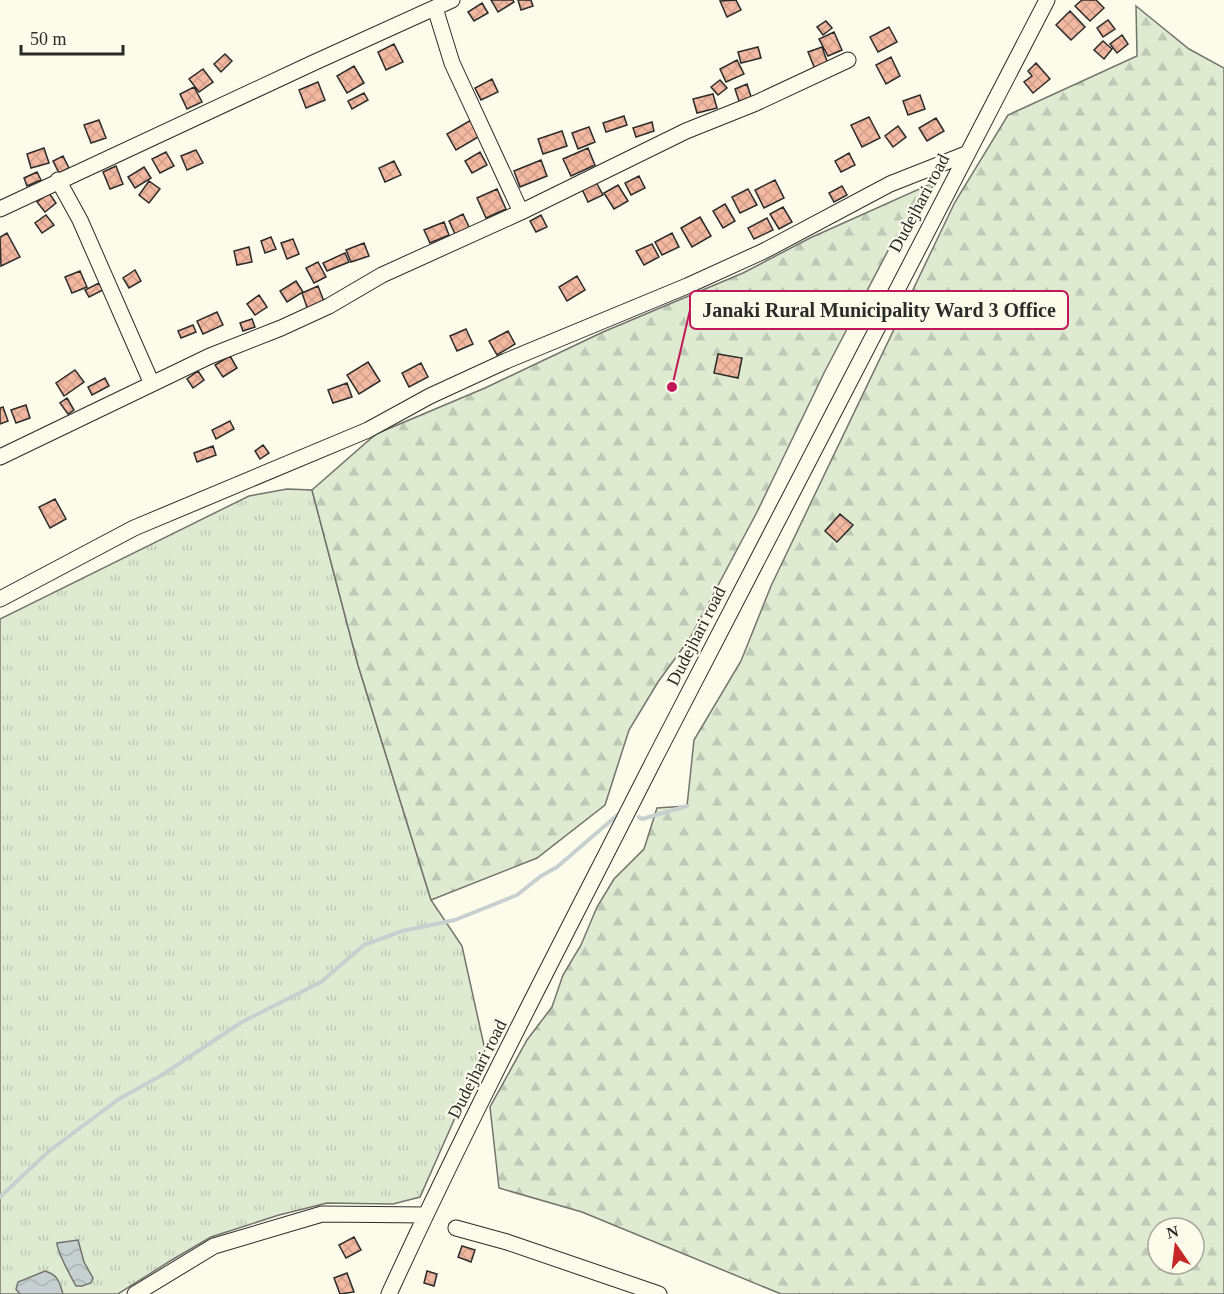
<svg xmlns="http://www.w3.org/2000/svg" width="1224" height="1294" font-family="'Times New Roman',serif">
	<defs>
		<pattern id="grass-tufts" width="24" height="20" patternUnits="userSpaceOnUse" patternTransform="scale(1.5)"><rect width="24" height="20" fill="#deebd1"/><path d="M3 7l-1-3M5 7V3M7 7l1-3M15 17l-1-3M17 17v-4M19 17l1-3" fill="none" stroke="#bfcab4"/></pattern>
		<pattern id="forest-firs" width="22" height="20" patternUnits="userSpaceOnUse" patternTransform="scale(1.5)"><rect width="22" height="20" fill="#deebd1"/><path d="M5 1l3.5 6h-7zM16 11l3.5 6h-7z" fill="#bfcab4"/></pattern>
		<pattern id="water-waves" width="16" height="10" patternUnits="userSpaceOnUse" patternTransform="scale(1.5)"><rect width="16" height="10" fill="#c7d0d0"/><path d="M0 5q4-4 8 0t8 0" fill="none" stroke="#abb3b3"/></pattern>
		<pattern id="building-cross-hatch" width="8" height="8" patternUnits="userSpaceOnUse" patternTransform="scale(1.5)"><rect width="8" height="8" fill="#f2b8a0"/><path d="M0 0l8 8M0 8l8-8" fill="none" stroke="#d09e8a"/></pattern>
	</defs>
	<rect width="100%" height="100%" fill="#fdfbea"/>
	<path fill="url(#grass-tufts)" stroke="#74746e" stroke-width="1.5" d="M287 489 312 490 358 665 431 900 462 946 485 1050 420 1197 393 1204 327 1203 279 1215 211 1237 170 1261 118 1294H0V619L249 496Z"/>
	<path fill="url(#forest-firs)" stroke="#74746e" stroke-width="1.5" fill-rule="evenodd" d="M1136 6 1189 49 1224 68V1294H781L582 1212 499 1188 490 1107 527 1040 552 1007 563 975 581 945 597 907 614 879 644 849 657 808 687 806 694 740 741 661 771 586 955 202 1008 115 1137 56ZM1158 1228H1194V1264H1158Z
		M937 181 892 243 824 373 757 512 690 638 658 682 629 730 605 805 537 858 431 900 358 665 312 490 376 434 485 388 603 332 743 273 810 238Z"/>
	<path fill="url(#water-waves)" stroke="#74746e" stroke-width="1.5" d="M78 1240 84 1262 93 1278 91 1283 82 1286H76C71 1277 57 1251 57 1243Z
		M45 1271C58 1275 59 1281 63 1294H20L16 1289 18 1282Z"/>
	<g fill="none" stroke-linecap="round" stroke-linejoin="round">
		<path stroke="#c7d0d0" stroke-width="4" d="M639 817 642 819 687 806
			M0 1197 49 1151 119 1099 162 1075 242 1022 321 982 364 945 402 931 455 920 517 895 541 876 557 867 621 812"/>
	</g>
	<path fill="url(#building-cross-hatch)" stroke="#2b2b2b" stroke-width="1.5" d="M491 0H513L514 2 498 12Z
		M518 0H531L533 6 521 10Z
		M736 0 741 10 727 17 720 1Z
		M1082 0H1096L1104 8 1090 21 1075 6Z
		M482 3 488 13 474 21 468 12Z
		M1070 11 1085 27 1071 40 1056 25Z
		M1108 20 1115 29 1103 37 1097 28Z
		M826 21 832 28 823 35 817 27Z
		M889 27 897 42 878 52 870 37Z
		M834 32 842 50 828 56 819 39Z
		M1122 35 1128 44 1117 53 1110 44Z
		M1103 41 1112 49 1104 59 1094 50Z
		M394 44 403 62 386 70 378 52Z
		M758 47 761 58 741 63 738 52Z
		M822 47 828 64 815 69 808 52Z
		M225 54 232 61 221 72 214 64Z
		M891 57 900 76 886 84 876 65Z
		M737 60 744 74 726 82 720 69Z
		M1036 63 1050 79 1033 93 1024 82 1032 76 1028 71Z
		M354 66 364 83 347 93 337 76Z
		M203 69 213 82 199 92 189 79Z
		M492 79 498 92 481 100 475 88Z
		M720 80 727 88 718 95 711 87Z
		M318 82 325 100 306 108 299 90Z
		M747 84 752 100 740 104 735 89Z
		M194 87 202 102 187 109 180 94Z
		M364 93 368 100 352 109 348 101Z
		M713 94 717 108 697 113 693 99Z
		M920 95 925 109 908 115 903 101Z
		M624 116 627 125 606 132 603 123Z
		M869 117 880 138 862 147 851 125Z
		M936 118 944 131 927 141 919 128Z
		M99 120 106 138 91 143 84 125Z
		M471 120 480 136 456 150 447 134Z
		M652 122 654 131 636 137 633 128Z
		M898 126 906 137 893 147 885 136Z
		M589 127 595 142 578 149 572 133Z
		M562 131 567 146 543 154 538 139Z
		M44 148 49 163 31 168 27 154Z
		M588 148 595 165 571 176 563 159Z
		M196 150 203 163 187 170 181 156Z
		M166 152 174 166 160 173 152 159Z
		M480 152 487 165 472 173 465 161Z
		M849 153 855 165 841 172 835 161Z
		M63 156 69 168 59 173 53 161Z
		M541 160 547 176 520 187 514 171Z
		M394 161 401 175 385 182 379 168Z
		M116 166 123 184 110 189 103 172Z
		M144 167 151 178 135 188 128 177Z
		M37 172 41 180 27 186 24 178Z
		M639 176 645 188 631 195 625 183Z
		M775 180 784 198 764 208 755 190Z
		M149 181 160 189 149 203 139 195Z
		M596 182 603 195 588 202 582 189Z
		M618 185 628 201 614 209 604 193Z
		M842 186 847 195 834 202 829 193Z
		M497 189 506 209 486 218 477 198Z
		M748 189 757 205 740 213 732 197Z
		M49 193 56 203 45 212 37 202Z
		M725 204 735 221 723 228 713 211Z
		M783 207 792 222 779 229 770 214Z
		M463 214 470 229 456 236 449 221Z
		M46 215 54 225 42 233 35 223Z
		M541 215 547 227 536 232 530 221Z
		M700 217 711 236 692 247 681 228Z
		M767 218 773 230 754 239 748 228Z
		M444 222 449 235 430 243 424 230Z
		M7 233 20 257 1 266 0 237Z
		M672 233 679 247 662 255 655 242Z
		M271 237 276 249 265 253 261 241Z
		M293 239 299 254 287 259 281 243Z
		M364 243 369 256 351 262 346 250Z
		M652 244 659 257 644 265 636 251Z
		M249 247 252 262 237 265 234 251Z
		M345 253 349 262 327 271 323 263Z
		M318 262 326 277 314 283 306 268Z
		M135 270 141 281 129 288 123 278Z
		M80 271 87 287 72 293 65 277Z
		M577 276 585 290 567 301 559 287Z
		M296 281 303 292 287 302 280 291Z
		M99 283 103 290 89 297 85 290Z
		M318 286 325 304 308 310 302 293Z
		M259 295 267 307 255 315 247 304Z
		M217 312 223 325 203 334 197 321Z
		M252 319 255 327 243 331 240 323Z
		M193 325 196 332 181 338 178 331Z
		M466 329 473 344 457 351 450 336Z
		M508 331 515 344 497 355 489 341Z
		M718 354 742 358 738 378 714 373Z
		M230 356 237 368 223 377 215 365Z
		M368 362 380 381 359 394 347 375Z
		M421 363 428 377 409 387 402 373Z
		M75 370 84 382 64 396 56 383Z
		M198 371 204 380 193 388 187 379Z
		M105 378 109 386 92 395 88 387Z
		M347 383 352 397 333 403 328 390Z
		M67 398 74 410 68 414 60 403Z
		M26 405 30 418 16 423 11 410Z
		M3 407 8 421 0 424V408Z
		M230 421 234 429 216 439 212 430Z
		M263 445 269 453 260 459 255 451Z
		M213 446 216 455 197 462 194 453Z
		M55 499 66 519 50 528 39 507Z
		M840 514 853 525 837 542 825 531Z
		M354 1237 361 1250 346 1258 339 1245Z
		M462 1246 475 1250 471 1262 458 1257Z
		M427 1271 437 1274 434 1286 424 1283Z
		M347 1273 354 1292 340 1294 334 1278Z"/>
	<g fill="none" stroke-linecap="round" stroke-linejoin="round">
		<defs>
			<path id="minor" d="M435 8 452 63 521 212
				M58 180 80 220 152 384
				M0 209 313 63 452 0
				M0 457 210 356 281 328 329 306 382 275 521 212 686 131 756 103 848 60
				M0 599 134 528 368 430 430 396 506 361 687 286 764 251 890 184 966 154
				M456 1228 507 1242 659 1294
				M135 1294 214 1246 322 1214 426 1215
				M389 1294C472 1113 565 936 655 758 785 505 915 252 1047 0"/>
		</defs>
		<use href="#minor" stroke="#2b2b2b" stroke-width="17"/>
		<use href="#minor" stroke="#fdfbea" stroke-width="15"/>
	</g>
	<g text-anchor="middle" stroke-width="4.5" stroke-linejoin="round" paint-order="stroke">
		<g font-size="18" fill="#2b2b2b" stroke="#fdfbea">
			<text transform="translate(919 203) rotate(-62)" y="6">Dudejhari road</text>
			<text transform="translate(696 636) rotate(-63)" y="6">Dudejhari road</text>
			<text transform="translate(477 1069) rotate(-63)" y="6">Dudejhari road</text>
		</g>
	</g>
	<path fill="none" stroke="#c2185b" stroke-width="2" d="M672 387L690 310"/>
	<circle fill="#c2185b" stroke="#fdfbea" stroke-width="2" cx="672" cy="387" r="6"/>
	<rect fill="#fdfbea" stroke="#c2185b" stroke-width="2" x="690" y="291" width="378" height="38" rx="6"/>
	<g font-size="20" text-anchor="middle" font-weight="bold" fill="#2b2b2b">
		<text x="879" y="317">Janaki Rural Municipality Ward 3 Office</text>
	</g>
	<g transform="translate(1176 1246) rotate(346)"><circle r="28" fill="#fdfbea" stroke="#a9a89e" stroke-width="1.5"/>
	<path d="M0-4.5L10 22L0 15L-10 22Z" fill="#c62828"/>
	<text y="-9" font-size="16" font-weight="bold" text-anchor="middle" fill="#2b2b2b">N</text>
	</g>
	<path d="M21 45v9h102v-9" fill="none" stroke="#2b2b2b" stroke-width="3"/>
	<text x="30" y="45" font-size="18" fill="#2b2b2b" stroke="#fdfbea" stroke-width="4.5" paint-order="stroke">50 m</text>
</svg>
